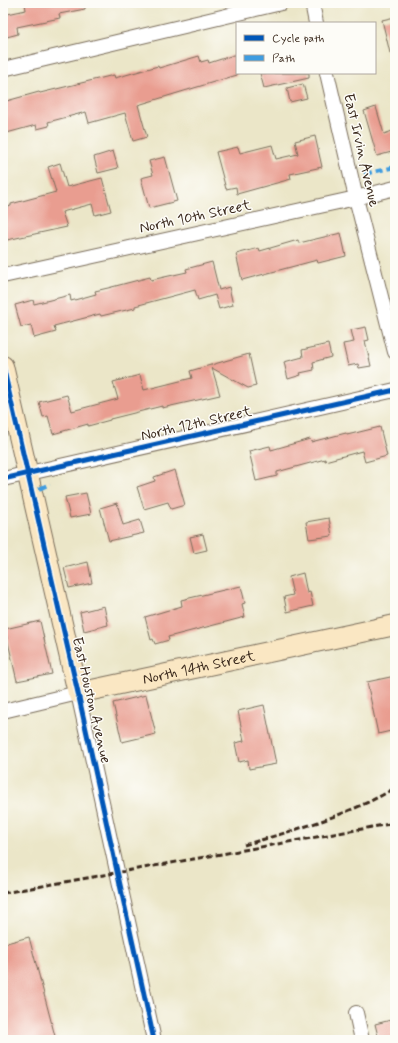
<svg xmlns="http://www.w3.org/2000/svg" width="398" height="1043" font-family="Mynerve,sans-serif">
	<rect width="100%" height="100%" fill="#fdfcf7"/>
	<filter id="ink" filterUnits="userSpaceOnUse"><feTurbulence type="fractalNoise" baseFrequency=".025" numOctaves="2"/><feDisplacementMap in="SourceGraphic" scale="8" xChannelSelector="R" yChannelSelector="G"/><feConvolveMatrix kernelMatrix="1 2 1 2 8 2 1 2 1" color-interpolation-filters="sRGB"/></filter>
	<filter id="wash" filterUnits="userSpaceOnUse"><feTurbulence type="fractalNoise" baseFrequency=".012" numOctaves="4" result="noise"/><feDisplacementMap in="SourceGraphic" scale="16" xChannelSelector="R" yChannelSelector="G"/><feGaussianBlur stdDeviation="0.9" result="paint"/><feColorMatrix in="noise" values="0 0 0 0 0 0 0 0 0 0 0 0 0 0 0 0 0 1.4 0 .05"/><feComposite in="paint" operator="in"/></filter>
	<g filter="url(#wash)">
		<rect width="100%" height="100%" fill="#ebe6c8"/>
		<g id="blocks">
			<path fill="#e99d90" d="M25 3H85V9L59 14 60 18 17 27 18 34 3 38V15L26 10Z
				M395 17V53H390L382 20Z
				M237 54V75L138 105 147 137 133 141 125 113 89 123 86 112 48 122 49 126 37 129 36 125 3 134V102L39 92 40 93 114 75 115 78 158 66 159 68 199 56 201 62 208 60 209 63Z
				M260 73H309V78L264 88Z
				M303 84 307 98 290 102 287 88Z
				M376 107 384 134 395 130V151L377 156 364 111Z
				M315 136 322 167 290 174 291 179 237 194 236 187 226 189 216 152 238 147 240 153 272 145 276 159 298 154 295 141Z
				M113 151 118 168 98 173 94 157Z
				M165 157 177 201 149 208 141 178 153 175 149 161Z
				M60 163 67 187 102 178 111 211 95 215 92 204 62 212 67 227 7 240 3 223V208L11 206V204L56 192 48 167Z
				M341 233 346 256 318 263 317 260 242 280 236 254 259 248 260 251 298 240 299 243Z
				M212 262 219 290 229 287 233 305 219 309 215 295 198 300 195 290 135 306V308L101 316 100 314 54 326 56 332 34 338 31 325 21 327 15 305 33 300 34 304 70 295 71 301 96 294 95 291 108 288 150 277 151 280 187 272 186 269Z
				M366 327 369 340 365 341 371 366 359 368 358 364 348 366 343 344 354 342 351 330Z
				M328 344 331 357 313 362 314 370 300 373 301 375 288 379 284 362 303 357 302 350Z
				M249 354 256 386 248 388 212 368 220 395 162 408V406L110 419V420L88 426V424L53 434 48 416 43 417 39 402 67 395 72 411 118 399 113 382 140 375 144 390 192 378 190 371Z
				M380 427 387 456 365 462 362 451 325 461V459L277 472V476L256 481 249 451 270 446 271 450 310 439 311 442 346 433 347 435Z
				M175 470 185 505 171 509 168 502 144 509 137 487 155 481 154 477Z
				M86 493 91 514 70 518 65 497Z
				M117 503 123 525 140 520 144 533 109 541 100 508Z
				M329 518 332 536 309 539 306 522Z
				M203 534 207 550 194 553 190 537Z
				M88 562 92 583 69 588 64 568Z
				M303 573 307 593 310 592 313 606 287 612 284 597 293 595 289 577Z
				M241 586 245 603 242 604 245 617 168 637 169 640 155 644 153 639 151 640 145 617 182 606 181 600Z
				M104 606 108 625 84 631 80 612Z
				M40 621 52 674 17 681 5 629Z
				M395 676V730L378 734 367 682Z
				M146 695 156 734 122 742 113 703Z
				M264 705 276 764 249 769 248 760 239 762 235 743 244 741 238 711Z
				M29 937 56 1040H3V944Z
				M395 1019V1040H379L375 1024Z"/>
		</g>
	</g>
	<g filter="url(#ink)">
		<use href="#blocks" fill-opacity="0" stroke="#796c5a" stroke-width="1"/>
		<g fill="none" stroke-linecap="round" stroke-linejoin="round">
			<defs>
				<path id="street" d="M312 3 316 23
					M3 69 281 3
					M327 73 356 198 395 352
					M3 276 356 198 395 188
					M3 479 395 390
					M3 711 78 693 154 1040
					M356 1013 362 1040"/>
				<g id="secondary">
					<path id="s1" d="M3 366 78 693 395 625"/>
				</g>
			</defs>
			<use href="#street" stroke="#796c5a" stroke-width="16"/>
			<use href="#secondary" stroke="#796c5a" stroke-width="22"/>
			<use href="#street" stroke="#fff" stroke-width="14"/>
			<use href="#secondary" stroke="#fae7c3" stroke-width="20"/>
			<path stroke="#3b2a1e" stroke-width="3" stroke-dasharray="6 3" stroke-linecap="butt" d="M244 845C295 830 349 815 395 788
				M3 893 395 823"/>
			<path stroke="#3f9ce0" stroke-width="4" stroke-dasharray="8 4" stroke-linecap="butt" d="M364 174 395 167
				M39 489 50 484"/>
			<defs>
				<path id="cycleway" d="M3 366 78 693 154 1040
					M3 479 395 390"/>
			</defs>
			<use href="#cycleway" stroke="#fdfcf7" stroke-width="8"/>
			<use href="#cycleway" stroke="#0057b8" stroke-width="5"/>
		</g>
	</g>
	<g text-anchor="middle" stroke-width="3" stroke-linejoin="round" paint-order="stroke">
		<g font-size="15" fill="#3b2a1e" stroke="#fdfcf7">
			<text transform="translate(362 150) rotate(77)" y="5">East Irvin Avenue</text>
			<text transform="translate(195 216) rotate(-12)" y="5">North 10th Street</text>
			<text transform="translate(196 423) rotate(-13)" y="5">North 12th Street</text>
			<text dy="5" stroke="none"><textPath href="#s1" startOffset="459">North 14th Street</textPath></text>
			<text transform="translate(92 700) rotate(77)" y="5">East Houston Avenue</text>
		</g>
	</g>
	<rect width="398" height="1043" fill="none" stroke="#fdfcf7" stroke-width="16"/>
	<rect x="236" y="22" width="140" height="52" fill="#fdfcf7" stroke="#afa8a0"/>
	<rect x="244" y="35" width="20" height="6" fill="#0057b8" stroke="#afa8a0"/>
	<text x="272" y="42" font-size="12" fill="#3b2a1e">Cycle path</text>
	<rect x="244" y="55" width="20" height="6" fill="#3f9ce0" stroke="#afa8a0"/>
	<text x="272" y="62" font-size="12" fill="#3b2a1e">Path</text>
</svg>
